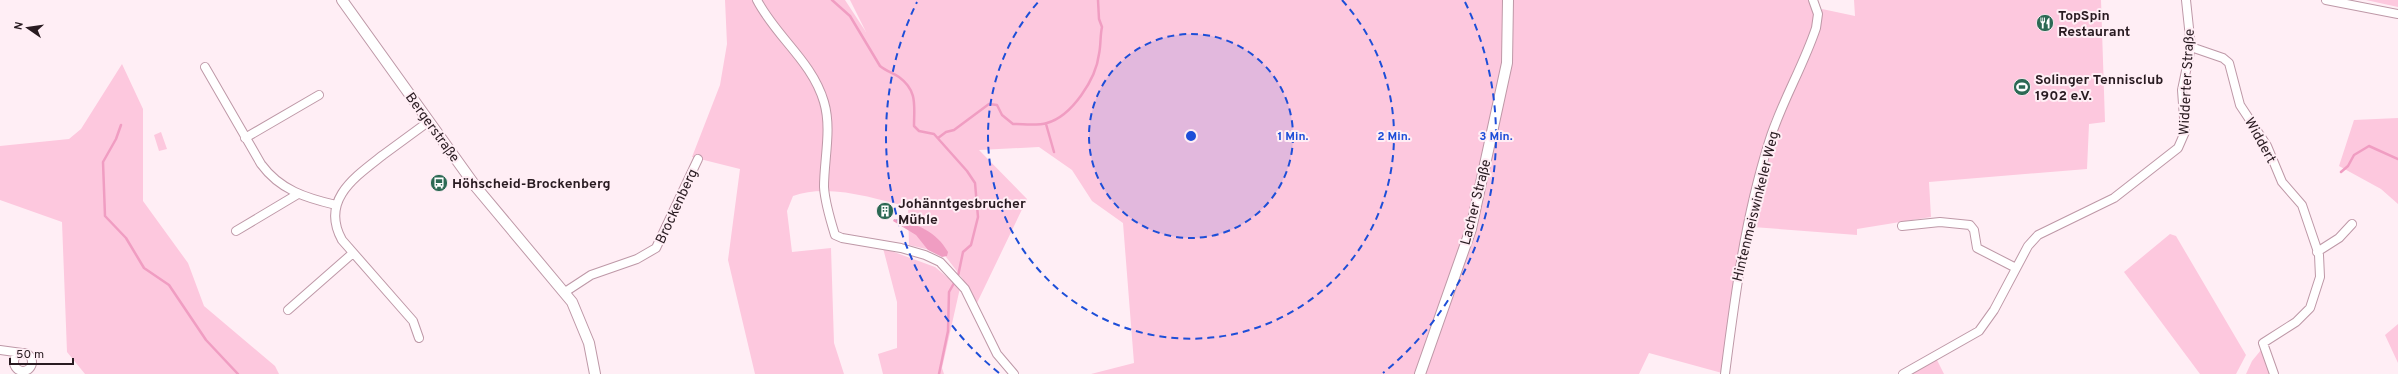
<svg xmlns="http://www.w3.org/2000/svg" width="2398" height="374" font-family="Overpass,sans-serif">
	<rect width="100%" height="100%" fill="#ffeef5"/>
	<path fill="#fdc8de" d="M725 0H845L866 32 850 0H1505L1506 45 1467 227 1416 374H1091L1134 363 1123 223 1092 201 1072 170 1039 147 979 150 1027 199 976 305 962 278 943 253 909 245 908 207C874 198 827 183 793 196L787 211 792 252 831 248 834 343 844 374H755L728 260 740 169 692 157 720 85 727 44Z
		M1512 0H1808L1814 8V26L1771 121 1741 247 1733 288 1722 373 1649 353 1639 374H1424L1475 229 1513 46Z
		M1854 0H2101L2105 122 2089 124 2087 169 1929 182 1931 217 1857 229V235L1753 227 1773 139 1817 34 1822 9 1855 16Z
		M2366 0H2398V7Z
		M122 64 143 109V201L188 263 204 306 275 366 279 374H85L67 352 62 222 0 200V146L69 139 81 129Z
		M2398 118V204L2381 189 2339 166 2354 120Z
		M161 132 167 149 159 151 154 135Z
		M2170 234 2176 236 2246 355 2236 374H2200L2124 272Z
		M883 248 935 267 960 288 942 368 944 374H883L878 354 897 348V302Z
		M2398 324V363L2385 335Z
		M2261 350 2270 374H2246L2252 361Z
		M1936 358 1944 374H1908Z"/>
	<path fill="#f09dc2" d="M894 219C916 223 937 232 948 252L947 256 942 257 928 250 916 235 893 221Z"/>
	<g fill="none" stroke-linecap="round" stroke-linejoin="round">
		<path stroke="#f09dc2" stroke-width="2.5" d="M832 0 850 16 880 66C886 71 893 73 899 77 918 91 914 106 914 126L919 131 934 134 967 171 975 183 978 217 971 245 963 252 958 276 949 292 948 331 939 374
			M1046 124 1054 152
			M121 125 116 139 103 162 105 216 126 238 144 268 169 285 206 340 238 374
			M938 138 946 132 954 130 989 104 997 105 1002 115 1013 124C1024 124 1037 126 1047 123 1072 116 1096 79 1099 54 1101 45 1100 36 1102 27L1099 19 1098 0
			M2341 172 2348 166 2354 155 2369 146 2398 159"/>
		<defs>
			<path id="minor" d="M757 0C776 37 812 61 824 102 832 129 824 159 824 187 825 203 830 219 835 235L842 238 901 248 925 255 940 262 965 289 997 354 1014 374
				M2326 0 2398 14
				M2191 47 2223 58 2229 63 2240 105 2267 146 2282 182 2302 205 2319 255 2320 277 2310 308 2296 322 2263 343 2274 374
				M205 67 261 164C280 190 306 198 336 205
				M245 138 319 95
				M1902 226 1940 222 1970 225 1974 230 1977 248 2016 268
				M236 231 298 194
				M2317 252 2339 238 2352 224
				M565 292 591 275 637 259 656 248 698 159
				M288 310 353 253
				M419 338 413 321 342 240C320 200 355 177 383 155 398 144 413 133 428 122
				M0 350 22 353
				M14 362a9 9 0 1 1 18 0a9 9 0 1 1-18 0Z
				M1725 374C1735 296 1745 218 1769 142 1781 103 1803 67 1816 28L1818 14 1813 0
				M1903 374 1979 331 1994 310 2028 246 2038 235 2114 198 2178 148 2185 132 2182 90 2191 47 2186 0"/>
			<path id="tertiary" d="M342 0 476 187 572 302 589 343 595 374
				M1420 374 1471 229 1507 63 1508 0"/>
		</defs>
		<use href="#minor" stroke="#be98a7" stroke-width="10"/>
		<use href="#tertiary" stroke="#be98a7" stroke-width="12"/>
		<use href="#minor" stroke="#fff" stroke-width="8"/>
		<use href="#tertiary" stroke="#fff" stroke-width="10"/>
	</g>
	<circle cx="1191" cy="136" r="102" fill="#1d4ed8" fill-opacity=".12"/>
	<g fill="none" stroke="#1d4ed8" stroke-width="2" stroke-dasharray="7 5">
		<circle cx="1191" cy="136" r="102"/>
		<path d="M1342 0A203 203 0 1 1 1040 0"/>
		<path d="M999 373A305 305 0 0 1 917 2M1465 2A305 305 0 0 1 1383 373"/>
	</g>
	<defs>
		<symbol id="restaurant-disc" viewBox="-11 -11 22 22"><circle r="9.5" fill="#2c6954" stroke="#ffeef5"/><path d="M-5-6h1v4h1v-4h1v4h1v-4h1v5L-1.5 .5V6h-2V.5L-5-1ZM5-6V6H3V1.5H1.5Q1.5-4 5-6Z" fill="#fff"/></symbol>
		<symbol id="stadium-disc" viewBox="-11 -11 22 22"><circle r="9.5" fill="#2c6954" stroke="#ffeef5"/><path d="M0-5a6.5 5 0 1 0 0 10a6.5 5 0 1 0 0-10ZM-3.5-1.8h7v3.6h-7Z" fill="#fff"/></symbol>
		<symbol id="bus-disc" viewBox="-11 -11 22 22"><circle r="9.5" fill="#2c6954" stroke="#ffeef5"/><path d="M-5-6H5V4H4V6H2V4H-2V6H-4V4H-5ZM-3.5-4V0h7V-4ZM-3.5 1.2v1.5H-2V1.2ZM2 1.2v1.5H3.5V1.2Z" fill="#fff"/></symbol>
		<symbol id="building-disc" viewBox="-11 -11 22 22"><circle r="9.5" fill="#2c6954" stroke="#ffeef5"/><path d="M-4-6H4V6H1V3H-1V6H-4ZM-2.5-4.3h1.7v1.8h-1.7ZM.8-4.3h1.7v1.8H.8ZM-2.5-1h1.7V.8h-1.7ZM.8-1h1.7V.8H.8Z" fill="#fff"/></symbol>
	</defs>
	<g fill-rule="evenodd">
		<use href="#restaurant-disc" x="2035" y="13" width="20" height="20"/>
		<use href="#stadium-disc" x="2012" y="77" width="20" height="20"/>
		<use href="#bus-disc" x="429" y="173" width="20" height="20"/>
		<use href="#building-disc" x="875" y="201" width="20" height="20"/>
	</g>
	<g text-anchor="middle" stroke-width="4" stroke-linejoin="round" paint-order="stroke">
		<g font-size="14" font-weight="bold" fill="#291b21" stroke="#ffeef5" text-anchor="start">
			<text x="2058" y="20">TopSpin<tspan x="2058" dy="16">Restaurant</tspan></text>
			<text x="2035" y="84">Solinger Tennisclub<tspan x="2035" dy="16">1902 e.V.</tspan></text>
			<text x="452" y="188">Höhscheid-Brockenberg</text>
			<text x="898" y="208">Johänntgesbrucher<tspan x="898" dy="16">Mühle</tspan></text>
		</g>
		<g font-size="14" fill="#291b21" stroke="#ffeef5">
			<text transform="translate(2186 82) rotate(-87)" y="5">Widderter Straße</text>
			<text transform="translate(433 127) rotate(54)" y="5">Bergerstraße</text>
			<text transform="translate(2261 140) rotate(61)" y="5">Widdert</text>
			<text transform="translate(1475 202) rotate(-76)" y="5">Lacher Straße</text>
			<text transform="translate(676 206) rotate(-65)" y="5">Brockenberg</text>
			<text transform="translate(1755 206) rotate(-76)" y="5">Hintenmeiswinkeler Weg</text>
		</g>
	</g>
	<circle cx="1191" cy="136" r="6" fill="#1d4ed8" stroke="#ffeef5" stroke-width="2"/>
	<g font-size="12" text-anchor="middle" font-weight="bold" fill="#1d4ed8" stroke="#ffeef5" stroke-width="4" stroke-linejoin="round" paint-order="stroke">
		<text x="1293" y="140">1 Min.</text>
		<text x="1394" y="140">2 Min.</text>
		<text x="1496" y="140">3 Min.</text>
	</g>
	<g transform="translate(28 28) rotate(283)" stroke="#ffeef5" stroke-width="3" paint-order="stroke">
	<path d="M0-3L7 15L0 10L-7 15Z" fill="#291b21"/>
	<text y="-6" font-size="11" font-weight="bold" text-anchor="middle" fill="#291b21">N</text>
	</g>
	<path d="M10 358v6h63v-6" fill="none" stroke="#291b21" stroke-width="2"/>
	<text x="16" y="358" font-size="12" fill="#291b21" stroke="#ffeef5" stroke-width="3" paint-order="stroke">50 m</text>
</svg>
